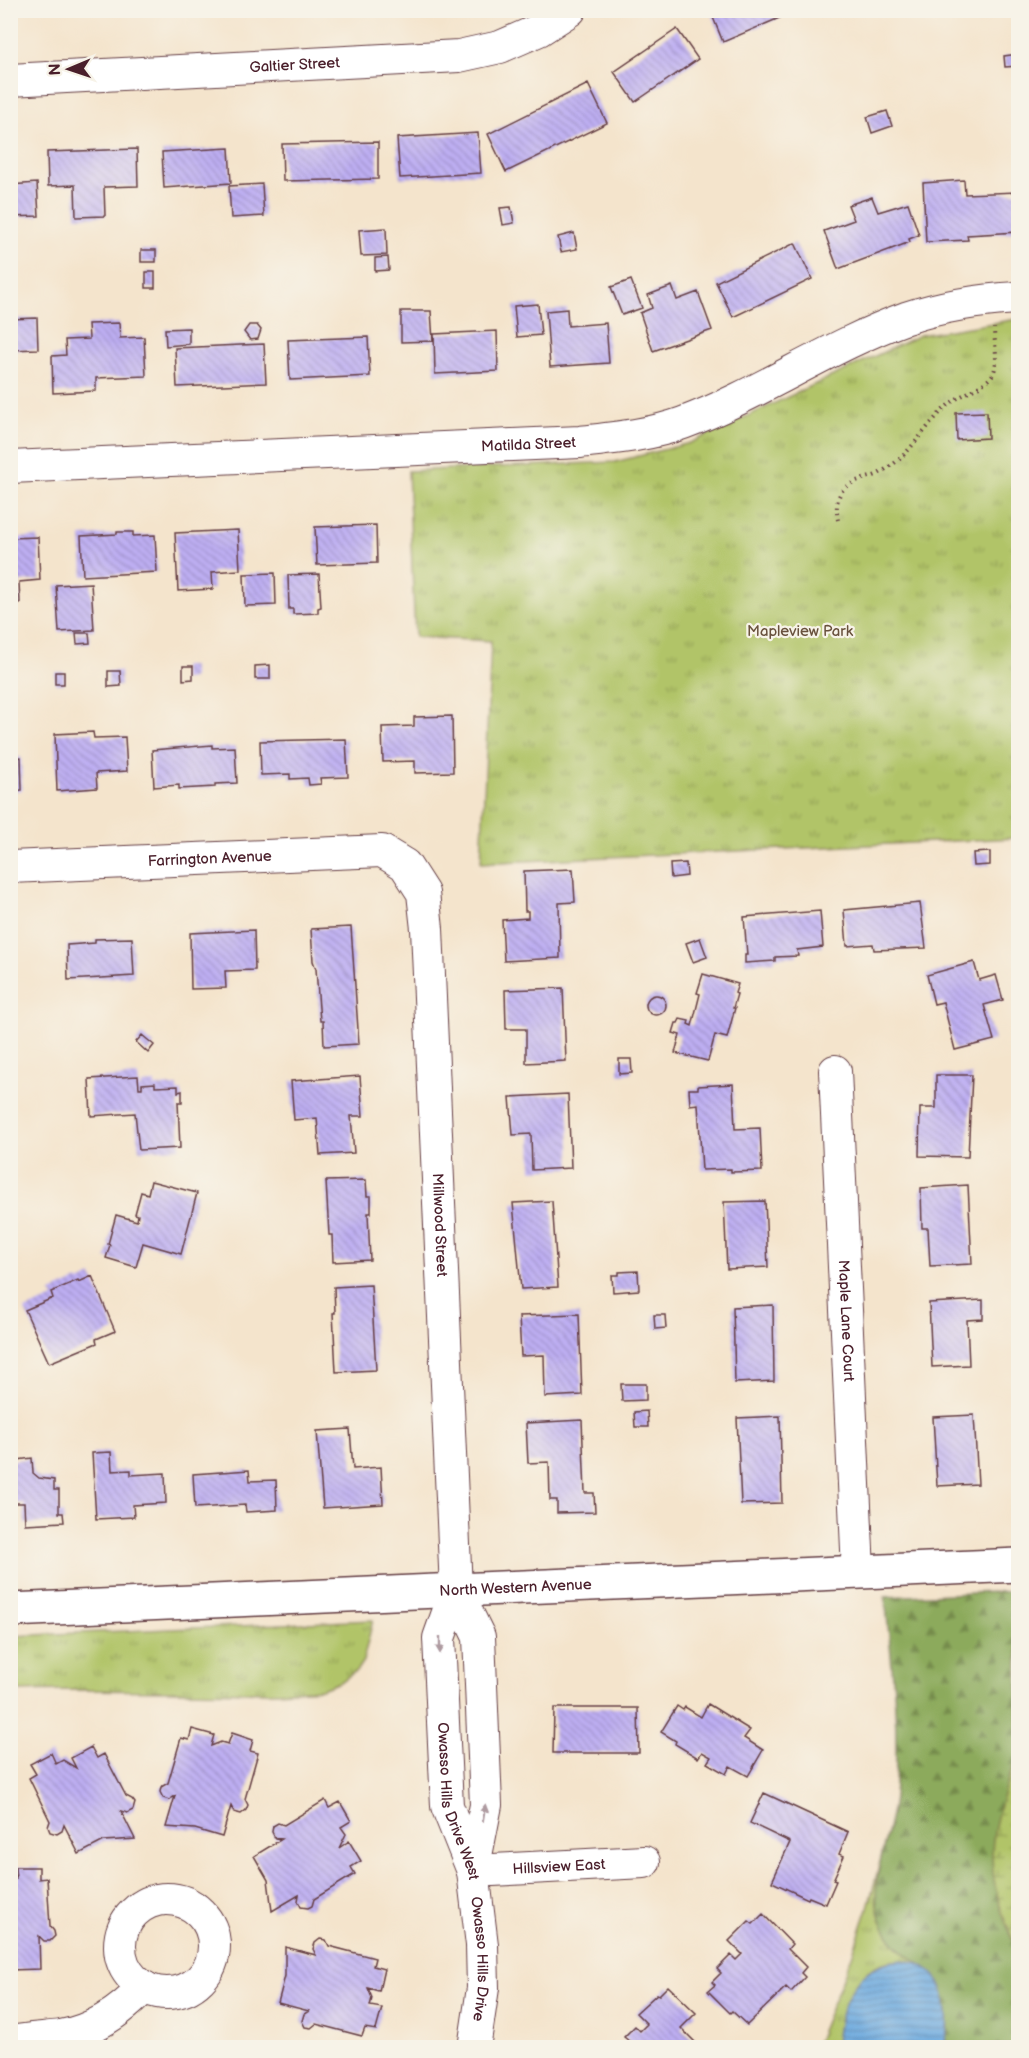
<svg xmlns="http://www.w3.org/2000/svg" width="1029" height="2058" font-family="'Balsamiq Sans',sans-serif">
	<defs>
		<pattern id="grass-tufts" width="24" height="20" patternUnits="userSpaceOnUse" patternTransform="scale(1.5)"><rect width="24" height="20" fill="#b1c468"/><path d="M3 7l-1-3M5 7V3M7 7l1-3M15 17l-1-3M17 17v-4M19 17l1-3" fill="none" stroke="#929f56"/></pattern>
		<pattern id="forest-firs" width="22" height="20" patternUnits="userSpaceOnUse" patternTransform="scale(1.5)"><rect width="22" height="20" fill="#8caa5c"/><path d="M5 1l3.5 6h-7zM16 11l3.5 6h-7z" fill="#748a4c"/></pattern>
		<pattern id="wetland-marsh" width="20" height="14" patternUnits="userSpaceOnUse" patternTransform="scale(1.5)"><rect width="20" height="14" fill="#b1c468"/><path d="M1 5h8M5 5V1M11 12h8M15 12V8" fill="none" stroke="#929f56"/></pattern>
		<pattern id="water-rules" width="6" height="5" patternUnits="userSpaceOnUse" patternTransform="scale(1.5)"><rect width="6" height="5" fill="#6daadf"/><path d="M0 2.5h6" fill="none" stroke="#5c8ab5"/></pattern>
		<pattern id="building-back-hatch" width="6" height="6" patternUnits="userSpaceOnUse" patternTransform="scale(1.5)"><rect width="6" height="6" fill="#beaff3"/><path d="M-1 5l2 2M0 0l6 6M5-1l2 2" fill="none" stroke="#9c8ec5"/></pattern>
	</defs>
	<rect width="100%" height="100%" fill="#f7f3e8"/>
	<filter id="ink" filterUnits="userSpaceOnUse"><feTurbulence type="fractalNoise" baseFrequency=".0167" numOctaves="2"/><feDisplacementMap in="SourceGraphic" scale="12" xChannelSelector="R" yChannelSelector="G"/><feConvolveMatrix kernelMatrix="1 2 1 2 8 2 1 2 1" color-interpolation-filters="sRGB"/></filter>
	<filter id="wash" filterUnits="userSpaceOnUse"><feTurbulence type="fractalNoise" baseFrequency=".008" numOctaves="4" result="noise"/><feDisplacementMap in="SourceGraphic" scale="24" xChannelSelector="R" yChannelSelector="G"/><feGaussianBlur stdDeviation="1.35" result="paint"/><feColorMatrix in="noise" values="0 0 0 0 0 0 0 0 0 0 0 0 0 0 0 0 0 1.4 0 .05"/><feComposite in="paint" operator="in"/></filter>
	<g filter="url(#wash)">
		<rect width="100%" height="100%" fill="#f4e4cc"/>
		<path fill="url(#grass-tufts)" stroke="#7e724a" stroke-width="1.5" d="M1018 319V838L481 863 491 641 415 637 408 471 615 462 690 443 920 335Z
			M373 1620 363 1661 357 1670 342 1681 322 1689 276 1692 74 1690 11 1691V1636Z
			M890 1825 877 1885V1904L898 1947 922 1965C864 1945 839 2000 836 2047L814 2048 852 1956 867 1911Z"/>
		<path fill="url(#forest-firs)" stroke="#6b6444" stroke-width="1.5" d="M1018 1591V1757L1008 1779 1009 1932 1018 1951V2047H944C951 2023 948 1989 928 1970 923 1965 916 1962 910 1957 893 1945 880 1926 877 1905 872 1873 891 1830 894 1797 900 1731 892 1663 885 1597Z"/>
		<path fill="url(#wetland-marsh)" stroke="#7e724a" stroke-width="1.5" d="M1018 1757V1951C982 1878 985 1830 1018 1757Z"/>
		<path fill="url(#water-rules)" stroke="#5c6485" stroke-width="1.5" d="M902 1960C908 1961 915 1962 921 1965 948 1978 951 2021 944 2047H836C839 2006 854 1963 902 1960Z"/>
		<g id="blocks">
			<path fill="url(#building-back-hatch)" d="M710 10H798L723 42Z
				M677 29 698 59 635 102 614 72Z
				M1018 54V66L1005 67 1004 56Z
				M588 84 607 123 506 172 488 134Z
				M887 111 892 126 872 133 867 117Z
				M478 133 481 173 400 178 397 138Z
				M378 142V179L283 181 282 144Z
				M229 148 231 183 164 188 162 152Z
				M137 149 138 186 104 187 105 216 76 217 75 185 48 186 47 152Z
				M964 180 965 194 1018 192V232L967 235 968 240 926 242 923 183Z
				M37 183 39 216 10 217V185Z
				M262 184 264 216 231 218 229 186Z
				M872 197 878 212 908 203 919 235 909 239 910 242 838 269 824 231 854 220 848 205Z
				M511 207 514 223 503 225 500 208Z
				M386 228 387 255 361 256 359 230Z
				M574 233 577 249 561 252 558 237Z
				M795 243 812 279 733 317 716 282Z
				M141 250H156V262H141Z
				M388 257 389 270 375 271V258Z
				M146 272H155V288H146Z
				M631 280 642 308 622 315 611 287Z
				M672 286 677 300 698 292 712 330 653 351 640 313 652 308 648 295Z
				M538 304 541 335 517 337 514 306Z
				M567 309 568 326 606 323 609 363 550 367 546 311Z
				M401 311H431L433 341 401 342Z
				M37 318 38 349 10 350V319Z
				M119 323 120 338 144 337 146 376 96 378V391L53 393 52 356 66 355 65 340 89 339 88 324Z
				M249 325H257L261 330 258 339 250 340 244 332Z
				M189 328V344L166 346 165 329Z
				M497 331 498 371 435 374 434 334Z
				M368 337 370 376 290 380 288 340Z
				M264 344 266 383 177 387 175 348Z
				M987 412 988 438 957 440 956 413Z
				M376 525 377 563 317 565 315 527Z
				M238 530 240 570 212 572 213 589 178 591 175 533Z
				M117 532H133V536L155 535 157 572 83 576 81 536 117 534Z
				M38 537 40 580 19 582 20 603H10V538Z
				M275 573 276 605 245 606 244 574Z
				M319 574 321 607 318 608V613L293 614V609H289L288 575Z
				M91 583 94 630 59 632 56 585Z
				M76 633H89L90 643 77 644Z
				M270 665V679H255V666Z
				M183 666H193V679L183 680Z
				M108 671H120L121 686 108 687Z
				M55 672H64V684H55Z
				M452 716 453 772 415 773V761L383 762 382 727 414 726V717Z
				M93 732 94 738 125 737 127 771 96 773 97 788 57 791 55 734Z
				M346 739 348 777 320 778 321 784 309 785 308 778 290 779V774L261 775 260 741Z
				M212 745V748L235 747 237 783 215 784V787L179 789V785L154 787 152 750Z
				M21 757 22 790 10 791V758Z
				M990 852V865L974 866 973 853Z
				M686 863 687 876 671 878 670 864Z
				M573 869 575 902 559 903 560 958 504 961 502 920 528 918V911H525L524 871Z
				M920 903 926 948 874 950 873 944 847 946 844 910Z
				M820 911 823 947 797 950 798 956 775 957V961L745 963V955H747L744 917Z
				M351 927 359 1044 324 1046 323 1021H320L316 969 313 961 311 929Z
				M254 930 255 970 225 971 226 988 191 989 190 933Z
				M132 938 134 976 68 980 67 945 95 943V939Z
				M700 938 707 957 693 962 686 943Z
				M974 962 979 980 996 975 1003 1000 984 1005 994 1040 955 1050 943 1002 934 1004 927 975Z
				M703 974 738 984 735 993 737 994 733 1008H735L727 1038 715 1035 708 1061 675 1053 680 1035 673 1033 676 1023H678L680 1019 689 1021 688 1024 692 1026 700 994 697 993Z
				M563 988 566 1061 526 1063V1029H506L505 990Z
				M646 1005a10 10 0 1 1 20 0a10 10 0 1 1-20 0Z
				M142 1035 154 1045 148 1053 136 1042Z
				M619 1059H631L632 1073 619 1074Z
				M936 1075H972L968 1157 919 1156 920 1108H936Z
				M138 1076 139 1088H142V1084L155 1083V1087L178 1086V1092L182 1091V1102H178L180 1148 139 1150 135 1113 91 1116 89 1079Z
				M360 1076 363 1116H351L354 1153 320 1155 317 1118 294 1120 291 1081Z
				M733 1084 735 1129 760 1128 762 1171 731 1172V1169L702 1170 698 1104 690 1105 689 1089H698V1086Z
				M568 1094 571 1168 532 1170 531 1134 513 1135 510 1097Z
				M366 1180 367 1196H371V1213H368L370 1260 333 1262 332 1235H329L326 1181Z
				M151 1181 197 1193 181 1254 143 1243 136 1267 106 1258 110 1245 108 1244 116 1215 137 1221 138 1215 135 1214 141 1192 148 1194Z
				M968 1185 972 1264 930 1266 928 1228H922L921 1188Z
				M552 1201 558 1287 521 1289 513 1203Z
				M765 1201 768 1267 727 1269 724 1202Z
				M638 1271 639 1290 613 1292 612 1275H619V1272Z
				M92 1276 115 1331 96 1339 97 1343 49 1363 25 1310 53 1298 51 1292 78 1280 79 1282Z
				M371 1285 376 1370 336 1372 333 1313H335L334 1287Z
				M983 1300V1319L967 1320 969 1365 932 1367 929 1303Z
				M773 1305 774 1381 735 1383 733 1307Z
				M579 1314 582 1395 545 1397 544 1355 521 1356 519 1316Z
				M654 1315H665L666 1328 655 1329Z
				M621 1384H646V1400L622 1401Z
				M647 1411 648 1427H635L634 1412Z
				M974 1415 978 1484 937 1486 933 1417Z
				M780 1416 782 1503 741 1504 737 1418Z
				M582 1420 585 1493H594L595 1512 557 1513V1500H550L549 1462 528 1463 526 1423Z
				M350 1429 353 1469 381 1467 383 1504 323 1508 317 1431Z
				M111 1452 112 1471 131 1470V1475L165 1473 166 1503 133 1505 134 1517 96 1519 92 1453Z
				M32 1458 33 1473 39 1478 54 1480V1490H59V1513H63L64 1522 25 1524 24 1503H10V1461Z
				M249 1470 250 1481 276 1480 277 1510 246 1512 245 1505 195 1508 193 1474Z
				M708 1704 750 1730 744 1738 763 1750 748 1776 730 1766 726 1774 707 1763 711 1757 702 1752 698 1758 675 1744 676 1741 661 1732 677 1706 683 1710 685 1707 701 1717Z
				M554 1708H638L639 1753H553Z
				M192 1729 214 1735 211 1746 221 1742 228 1744 232 1733 253 1740 250 1751 258 1753 245 1799 248 1805 246 1810 241 1814 234 1812 231 1806 222 1837 195 1829 166 1827 175 1796 169 1800 163 1798 160 1792 161 1787 168 1783 181 1738 189 1740Z
				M91 1747 97 1758 104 1754 126 1796 132 1799 135 1803 133 1810 127 1813 121 1811 135 1839 104 1841 79 1854 64 1825 62 1831 57 1834 50 1832 48 1827 50 1821 29 1778 36 1774 30 1764 51 1753 56 1764 63 1760 76 1768 71 1758Z
				M764 1793 848 1832 839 1854 844 1856 833 1880 836 1881 826 1904 809 1897 808 1899 772 1882 790 1842 750 1823Z
				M325 1800 329 1808 340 1802 351 1821 341 1827 346 1834 339 1848 349 1841 361 1861 351 1867 355 1874 314 1899 312 1906 308 1908 301 1907 298 1901 299 1895 272 1911 268 1880 254 1856 282 1839 275 1838 272 1832 273 1826 278 1823 284 1825Z
				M15 1867H39V1879L47 1878 50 1926 54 1931 55 1936 50 1941H44L39 1936 40 1969 10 1970V1879H16Z
				M763 1914 792 1944 788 1949 806 1967 801 1973 805 1977 791 1992 786 1987 747 2025 732 2011 730 2013 708 1991 715 1985 712 1982 721 1973 717 1969 731 1955 736 1960 742 1954 729 1941 749 1921 753 1924Z
				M320 1939 326 1940 329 1946 375 1958 373 1966 384 1969 379 1991 368 1988 372 1998 370 2006 382 2008 376 2030 365 2028 362 2036 316 2024 311 2028 305 2027 302 2021 304 2014 309 2011 278 2003 285 1976V1947L316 1955 313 1949 315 1943Z
				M668 1986 696 2013 681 2028 701 2048H622L629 2041 624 2037 635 2026 640 2031 647 2024 636 2013 657 1994 659 1995Z"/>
		</g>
	</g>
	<g filter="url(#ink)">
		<use href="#blocks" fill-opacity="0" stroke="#643d43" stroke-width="1.5"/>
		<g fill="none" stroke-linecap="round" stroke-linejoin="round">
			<defs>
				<g id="street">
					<path id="s1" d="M10 80 459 56 500 47 539 30 570 10"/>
					<path id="s2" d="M10 467 580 442C614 438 650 435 683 423 760 394 829 346 906 318 942 306 981 300 1018 298"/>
					<path id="s3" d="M10 867 382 851 405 865 423 893 427 929 456 1590 439 1638 447 1806 473 1871 482 1945 483 1988 474 2048"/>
					<path id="s4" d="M835 1071 858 1571"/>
					<path d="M456 1590 479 1637 486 1805 473 1871"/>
					<path id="s5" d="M473 1871 644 1862"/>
					<circle cx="167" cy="1946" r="47"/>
					<path d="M10 2042C27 2039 45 2038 61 2036 94 2030 122 2011 144 1987"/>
				</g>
				<g id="secondary">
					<path id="s6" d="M10 1610 1018 1565"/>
				</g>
			</defs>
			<use href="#street" stroke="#643d43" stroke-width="34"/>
			<use href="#secondary" stroke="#643d43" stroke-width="36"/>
			<path stroke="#643d43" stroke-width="4" stroke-dasharray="1.5 4.5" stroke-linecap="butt" d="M838 520C836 510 836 498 843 490 853 479 864 480 876 475 881 473 887 468 892 465 915 448 929 420 952 402 962 394 987 385 993 374 999 362 994 342 994 328"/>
			<use href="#street" stroke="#fff" stroke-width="32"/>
			<use href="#secondary" stroke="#fff" stroke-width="33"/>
		</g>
		<defs><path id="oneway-solid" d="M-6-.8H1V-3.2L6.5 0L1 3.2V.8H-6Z" transform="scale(1.5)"/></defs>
		<g fill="#ae9aa0">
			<use href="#oneway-solid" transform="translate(440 1645) rotate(90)"/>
			<use href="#oneway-solid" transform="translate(484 1813) rotate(-81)"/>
		</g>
	</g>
	<g text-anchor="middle" stroke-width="4.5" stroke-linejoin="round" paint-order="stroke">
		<g font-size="15" fill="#4a1f2b" stroke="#f7f3e8">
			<text dy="5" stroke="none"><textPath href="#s1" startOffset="285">Galtier Street</textPath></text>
			<text dy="5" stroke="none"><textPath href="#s2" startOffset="519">Matilda Street</textPath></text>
			<text dy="5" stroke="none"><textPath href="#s3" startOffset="200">Farrington Avenue</textPath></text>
			<text dy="5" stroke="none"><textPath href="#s3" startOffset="765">Millwood Street</textPath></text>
			<text dy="5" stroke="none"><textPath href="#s4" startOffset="250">Maple Lane Court</textPath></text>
			<text dy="5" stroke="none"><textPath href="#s6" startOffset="506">North Western Avenue</textPath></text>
			<text dy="5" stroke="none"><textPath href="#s3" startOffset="1347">Owasso Hills Drive West</textPath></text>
			<text dy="5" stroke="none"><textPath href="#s5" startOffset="86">Hillsview East</textPath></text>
			<text dy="5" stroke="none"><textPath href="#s3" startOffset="1508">Owasso Hills Drive</textPath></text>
		</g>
		<g font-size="15" fill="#69513d" stroke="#f7f3e8">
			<text x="800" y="636">Mapleview Park</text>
		</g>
	</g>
	<rect width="1029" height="2058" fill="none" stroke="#f7f3e8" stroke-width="36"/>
	<g transform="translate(69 69) rotate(268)" stroke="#f7f3e8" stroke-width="4.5" paint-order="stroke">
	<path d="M0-4.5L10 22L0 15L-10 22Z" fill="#4a1f2b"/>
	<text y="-9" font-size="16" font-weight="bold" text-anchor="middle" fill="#4a1f2b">N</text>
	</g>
</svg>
